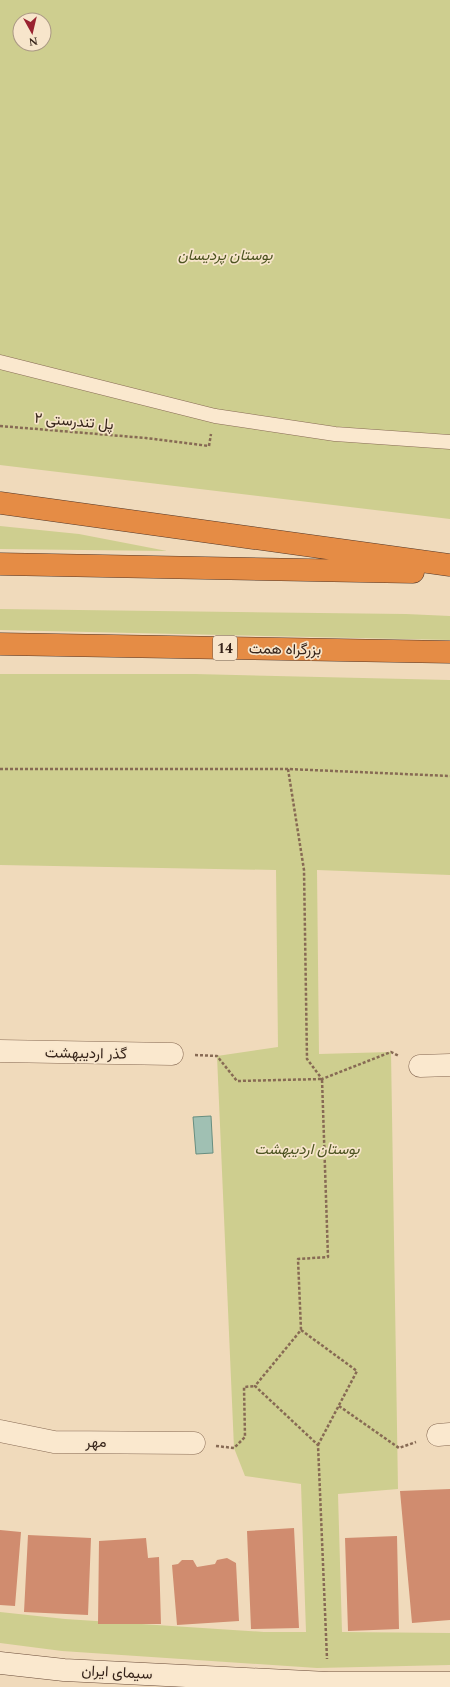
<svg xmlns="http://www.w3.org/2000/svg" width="450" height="1687" font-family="Spectral,Vazirmatn,serif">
	<rect width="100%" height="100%" fill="#f0dabb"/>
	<path fill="#cece8f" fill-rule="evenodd" d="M0 0H450V519L0 465ZM20 20H44V44H20Z
		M0 526 79 534 167 551 0 549Z
		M0 609 406 614 450 616V640L0 630Z
		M0 674H195L450 680V875L317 870 319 1054 391 1052 398 1489 338 1494 342 1632 450 1633V1665L317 1668 62 1651 0 1643V1612L65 1619 264 1632H306L301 1484 245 1476 234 1448 217 1056 278 1047 276 870 0 865Z"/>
	<path fill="#a0c0b3" stroke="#678e80" d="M211 1116 213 1153 196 1154 193 1117Z"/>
	<path fill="#d08c6f" d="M450 1489V1620L412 1623 400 1491Z
		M294 1528 299 1628 251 1629 247 1531Z
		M0 1530 21 1532 15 1606 0 1605Z
		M28 1535 91 1538 88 1615 24 1612Z
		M397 1536 399 1629 348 1631 345 1538Z
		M146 1538 148 1558 159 1557 161 1624H98L99 1541Z
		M227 1558 236 1563 239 1621 177 1625 172 1565 178 1564 182 1560H193L197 1567 215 1564 217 1560Z"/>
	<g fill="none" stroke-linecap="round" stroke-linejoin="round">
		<defs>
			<path id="lane" d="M0 362 215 416 335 434 450 442"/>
			<path id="street" d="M0 1051 172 1054
				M420 1066 450 1065
				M0 1431 54 1442 194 1443
				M438 1435 450 1434"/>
			<path id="secondary" d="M0 1663 64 1670 328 1683H450"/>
			<path id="highway" d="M0 503 450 565
				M0 564 413 572
				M0 644 450 652"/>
		</defs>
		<use href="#lane" stroke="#876a54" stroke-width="15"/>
		<use href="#street" stroke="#876a54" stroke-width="23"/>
		<use href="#secondary" stroke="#694b38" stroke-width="23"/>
		<use href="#highway" stroke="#543829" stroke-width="23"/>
		<path stroke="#876a54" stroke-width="2.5" stroke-dasharray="3 2" stroke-linecap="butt" d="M0 426 146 438 209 446 211 434
			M0 769H288L450 776
			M288 769 304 870 307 1059 322 1079 391 1052 399 1056
			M195 1055 217 1056 237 1081 322 1079 328 1257 298 1259 301 1330
			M339 1406 399 1448 416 1442
			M318 1445 357 1371 301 1330 255 1386 318 1445 327 1659
			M216 1446 234 1448 245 1437 244 1387 255 1386"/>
		<use href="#lane" stroke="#fae8ce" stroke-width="14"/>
		<use href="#street" stroke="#fae8ce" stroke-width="22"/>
		<use href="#secondary" stroke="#fae8ce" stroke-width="22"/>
		<use href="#highway" stroke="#e58c45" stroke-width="22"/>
	</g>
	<g text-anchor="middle" stroke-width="3.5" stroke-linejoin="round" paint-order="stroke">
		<rect fill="#f7e5cb" stroke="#705e4f" stroke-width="1" x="213" y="636" width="24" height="24" rx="3"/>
		<g font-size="14" font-weight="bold" fill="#36241a">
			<text x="225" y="653">14</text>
		</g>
		<g font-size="15" font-style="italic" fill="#4c5320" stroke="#f7e5cb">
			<text x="225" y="260">بوستان پردیسان</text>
			<text x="307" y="1154">بوستان اردیبهشت</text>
		</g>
		<g font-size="15" fill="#36241a" stroke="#f7e5cb">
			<text transform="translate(74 421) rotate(5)" y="5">پل تندرستی ۲</text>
			<text transform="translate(285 649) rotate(1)" y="5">بزرگراه همت</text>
			<text transform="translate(86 1053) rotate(1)" y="5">گذر اردیبهشت</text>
			<text x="96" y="1447">مهر</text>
			<text transform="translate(117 1672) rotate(3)" y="5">سیمای ایران</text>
		</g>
	</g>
	<g transform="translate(32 32) rotate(172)"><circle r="19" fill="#f7e5cb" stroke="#aa9884"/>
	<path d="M0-3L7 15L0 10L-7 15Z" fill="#992230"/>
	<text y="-6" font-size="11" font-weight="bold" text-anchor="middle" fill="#36241a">N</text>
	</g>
</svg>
